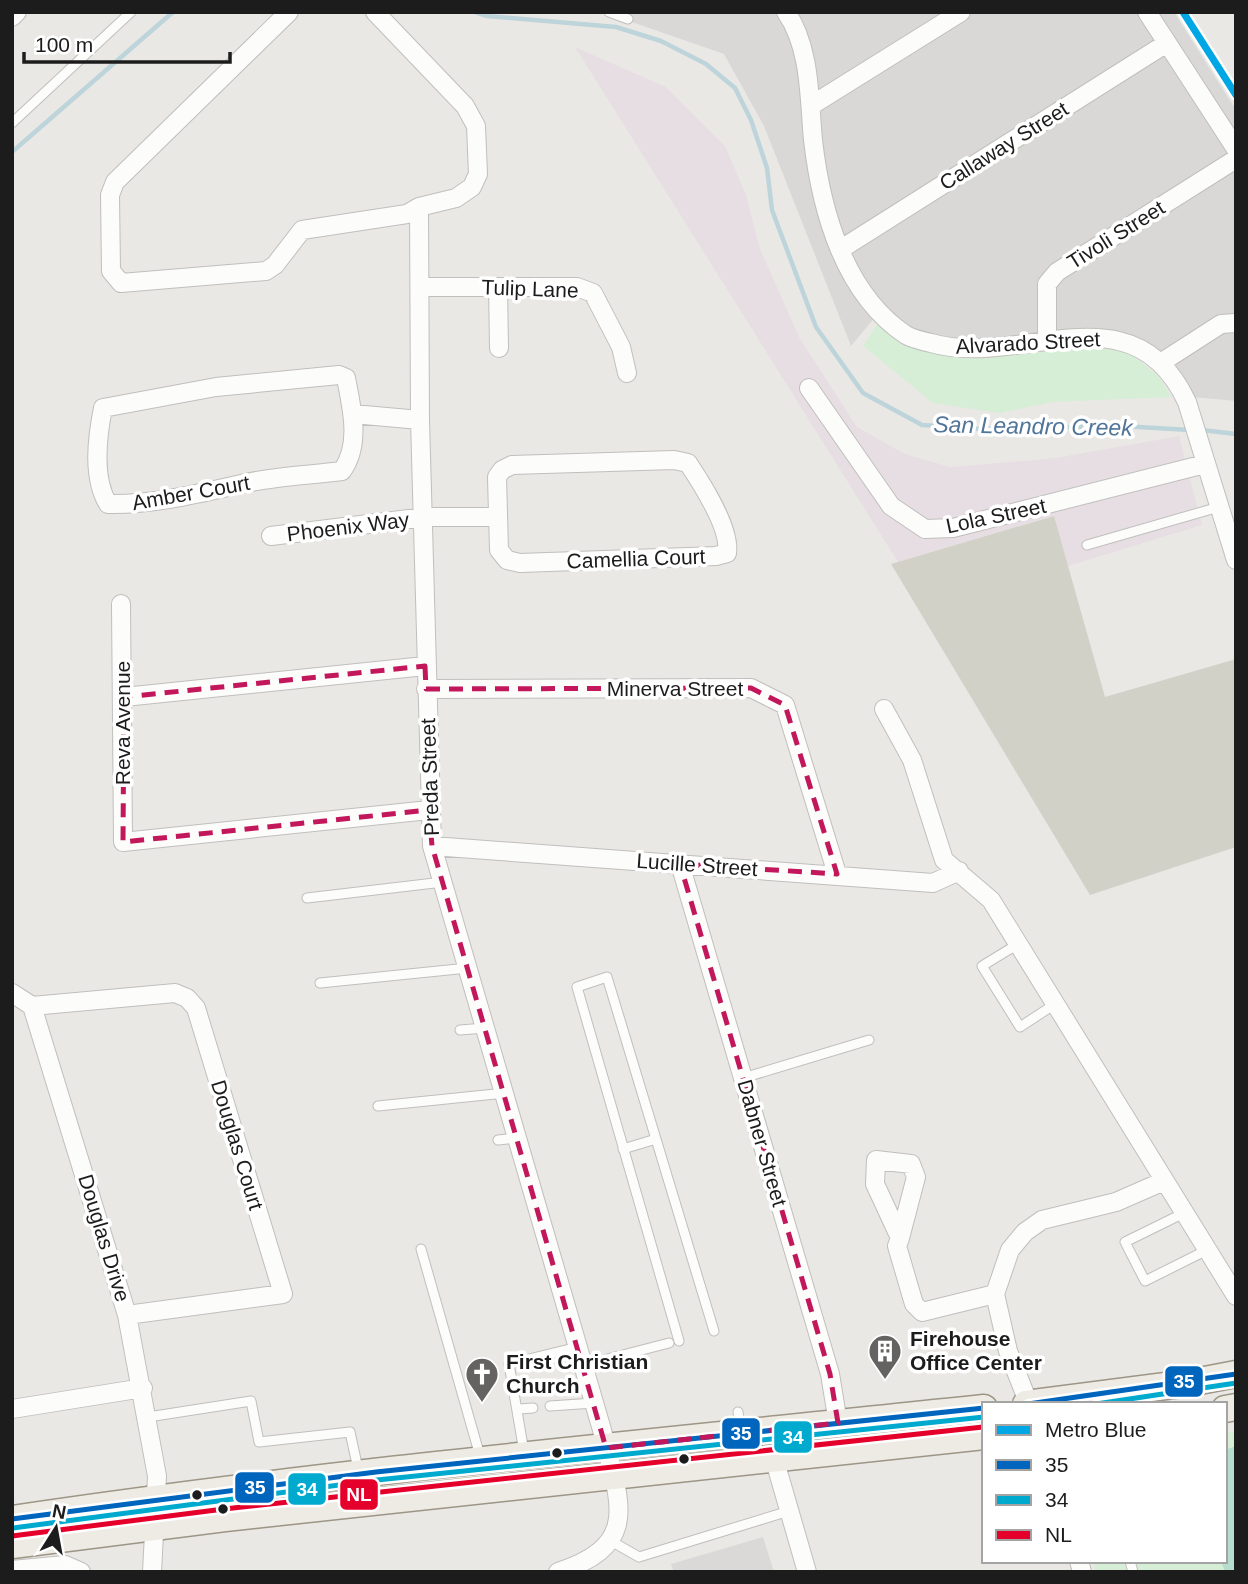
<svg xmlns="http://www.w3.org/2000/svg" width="1248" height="1584" font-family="Helvetica,sans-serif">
	<rect width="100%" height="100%" fill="#eae8e5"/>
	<path fill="#d9d8d6" d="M603 12H1174L1236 110V401L1192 397 1141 340 947 342 911 333 881 310 851 346 764 126 724 54Z"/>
	<path fill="#e7dee3" d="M575 47 666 87 725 146 746 195 760 249 799 337 857 427 905 454 950 467 1056 458 1179 436 1202 525 1068 566 1053 516 898 562Z"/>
	<path fill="#d2d1c7" d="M1054 516 1105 697 1236 659V847L1090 895 891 564Z"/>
	<path fill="#d5eed5" d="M878 323 901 343 973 358 1056 348 1127 350 1159 377 1171 397 1052 402 999 413 933 403 863 346Z
		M1236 1431V1572H1096L1093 1561H1225V1433Z"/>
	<path fill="#b5dccc" d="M1236 1446V1572H1225L1221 1561H1225V1450Z"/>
	<path fill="#dad9d8" d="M763 1537 774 1572H668L673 1570 671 1564Z"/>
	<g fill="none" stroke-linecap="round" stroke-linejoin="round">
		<path stroke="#bcd4da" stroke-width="4.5" d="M475 12 487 16 616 27 661 41 706 64 735 88 751 120 767 168 772 210 816 327 863 393 922 425 982 429 1121 426 1190 430
			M12 152 173 12
			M1202 430 1236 434"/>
		<defs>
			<path id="service" d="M609 12 628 19
				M12 123 131 12
				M1087 545 1219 507
				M307 898 443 882
				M1018 944 982 966 1020 1027 1055 1004
				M320 983 468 968
				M460 1030 485 1028
				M743 1078 869 1040
				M378 1106 505 1093
				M498 1140 517 1138
				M623 1149 656 1139
				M1184 1213 1125 1242 1145 1281 1207 1250
				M421 1249 480 1456
				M679 1341 577 987 607 977 714 1331
				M584 1365 669 1343
				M550 1406 594 1403
				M519 1409 533 1408
				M738 1412 741 1431
				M148 1417 251 1401 259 1442 350 1432 358 1469
				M524 1452 509 1364 578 1347
				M611 1541 639 1557 789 1511
				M1130 1561 1133 1572"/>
			<path id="minor" d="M289 12 115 182 110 195 111 271 121 283 266 271 275 265 302 230 407 214 419 207 456 198 472 187 478 174 476 126 465 106 375 12
				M786 12C811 48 809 99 813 140 821 210 844 294 906 335 913 339 922 341 931 343 1021 369 1133 285 1187 402L1236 560
				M1147 12 1236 149
				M12 17 17 12
				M812 105 961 12
				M419 207 420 420 432 846 602 1430C618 1500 644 1544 558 1572
				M841 249 1167 43
				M420 287H577L593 293 621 347 627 373
				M498 287 499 348
				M1047 340V284L1057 272 1236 159
				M1162 362 1221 324 1236 323
				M339 375 346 378C352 409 361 445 342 471 311 475 277 476 246 483 201 493 154 505 108 504 92 477 97 438 103 408L216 387Z
				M809 388 891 506 925 529 953 528 1205 464
				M353 414 420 420
				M674 460 688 463C702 484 731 529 727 553L716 556 520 563 507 560 499 550 497 477 502 470 512 465Z
				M271 536 425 517H496
				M121 604 123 842 429 810
				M426 689 751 688 785 705 837 874
				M124 697 425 666
				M884 709 912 760 944 860 991 900 1236 1296
				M432 846 933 883 959 871
				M680 864 830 1374 838 1423
				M12 993 32 1006 127 1315 157 1476 152 1572
				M32 1006 175 993 187 998 196 1008 283 1294 127 1315
				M900 1238 875 1184 876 1160 911 1164 916 1177 900 1238 897 1246 914 1304 922 1312 995 1294
				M1029 1404 1008 1351 995 1294 1010 1250 1025 1232 1042 1220 1116 1202 1164 1181
				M12 1409 143 1388
				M774 1458 807 1572
				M1079 1561 1082 1572
				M12 1570 65 1565 81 1572"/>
			<path id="primary" d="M1026 1404 1189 1383 1236 1374
				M1225 1409 1236 1407
				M12 1519C335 1471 660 1442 984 1408
				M12 1545 225 1518 984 1436"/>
		</defs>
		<use href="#service" stroke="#c0bfbd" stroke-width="11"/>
		<use href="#minor" stroke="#c0bfbd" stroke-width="20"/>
		<use href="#primary" stroke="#9d9585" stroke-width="29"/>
		<use href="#service" stroke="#fcfcfb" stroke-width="9"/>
		<use href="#minor" stroke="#fcfcfb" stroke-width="18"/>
		<use href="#primary" stroke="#eeebe5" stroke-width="26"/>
		<defs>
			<path id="bus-1" d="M1028 1404 1236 1374
				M12 1519 376 1472 984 1408"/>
			<path id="bus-2" d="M1096 1404 1236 1383
				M13 1528 377 1480 984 1417"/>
			<path id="bus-3" d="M12 1536 224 1509 983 1427"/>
		</defs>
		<use href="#bus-1" stroke="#fff" stroke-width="10"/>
		<use href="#bus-2" stroke="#fff" stroke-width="10"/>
		<use href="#bus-3" stroke="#fff" stroke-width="10"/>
		<use href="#bus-1" stroke="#0065bd" stroke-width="5"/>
		<use href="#bus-2" stroke="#00a9ce" stroke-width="5"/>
		<use href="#bus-3" stroke="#e4002b" stroke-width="5"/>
		<defs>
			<path id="metro-1" d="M1183 12 1236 95"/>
		</defs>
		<use href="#metro-1" stroke="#fff" stroke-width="12"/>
		<use href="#metro-1" stroke="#01a7e4" stroke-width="7"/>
	</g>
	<path fill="none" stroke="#c2185b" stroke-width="5" stroke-dasharray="14 9" stroke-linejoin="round" d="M425 666 426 689 751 688 785 705 837 874 680 864 830 1374 838 1423 606 1448 432 846 429 810 123 842 124 697Z"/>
	<defs>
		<symbol id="building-pin" viewBox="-11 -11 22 30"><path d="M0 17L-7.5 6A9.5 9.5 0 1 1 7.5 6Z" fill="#646362" stroke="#fff"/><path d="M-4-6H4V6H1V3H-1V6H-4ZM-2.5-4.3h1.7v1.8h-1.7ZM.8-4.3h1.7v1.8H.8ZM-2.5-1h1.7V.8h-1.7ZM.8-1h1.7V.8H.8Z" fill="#fff"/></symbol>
		<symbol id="church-pin" viewBox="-11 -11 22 30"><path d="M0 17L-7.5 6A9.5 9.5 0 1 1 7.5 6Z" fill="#646362" stroke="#fff"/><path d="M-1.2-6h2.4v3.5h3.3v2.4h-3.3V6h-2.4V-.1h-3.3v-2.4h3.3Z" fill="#fff"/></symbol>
	</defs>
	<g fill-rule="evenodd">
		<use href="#building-pin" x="866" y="1332" width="38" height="52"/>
		<use href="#church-pin" x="463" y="1355" width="38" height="52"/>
	</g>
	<g fill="#1c1c1c" stroke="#fff" stroke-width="2.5">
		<circle cx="557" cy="1453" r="6"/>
		<circle cx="684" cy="1459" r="6"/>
		<circle cx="197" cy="1495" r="6"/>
		<circle cx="223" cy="1509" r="6"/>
	</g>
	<g text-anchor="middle" stroke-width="7" stroke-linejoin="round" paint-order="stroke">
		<g font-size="21" fill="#1c1c1c" stroke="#fff">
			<text transform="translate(1004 146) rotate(-32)" y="7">Callaway Street</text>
			<text transform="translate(1116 235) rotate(-32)" y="7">Tivoli Street</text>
			<text transform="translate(530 289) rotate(2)" y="7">Tulip Lane</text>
			<text transform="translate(1028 343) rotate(-3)" y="7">Alvarado Street</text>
			<text transform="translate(191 493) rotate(-10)" y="7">Amber Court</text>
			<text transform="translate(996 516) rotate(-12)" y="7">Lola Street</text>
			<text transform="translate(348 527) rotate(-7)" y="7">Phoenix Way</text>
			<text transform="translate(636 559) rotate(-2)" y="7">Camellia Court</text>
			<text x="675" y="696">Minerva Street</text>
			<text transform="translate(123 723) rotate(-90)" y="7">Reva Avenue</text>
			<text transform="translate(430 777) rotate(-92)" y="7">Preda Street</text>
			<text transform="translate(697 865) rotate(4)" y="7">Lucille Street</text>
			<text transform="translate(762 1143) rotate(74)" y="7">Dabner Street</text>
			<text transform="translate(237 1145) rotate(73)" y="7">Douglas Court</text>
			<text transform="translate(104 1238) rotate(73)" y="7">Douglas Drive</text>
		</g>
		<g font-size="21" font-weight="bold" fill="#1c1c1c" stroke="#fff" text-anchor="start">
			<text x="910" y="1346">Firehouse<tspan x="910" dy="24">Office Center</tspan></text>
			<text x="506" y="1369">First Christian<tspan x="506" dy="24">Church</tspan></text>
		</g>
		<g font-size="23" font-style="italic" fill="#517599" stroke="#fff">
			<text transform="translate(1033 426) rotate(1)" y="8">San Leandro Creek</text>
		</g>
	</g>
	<g stroke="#fff" stroke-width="2.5">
		<rect x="1164" y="1365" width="40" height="33" rx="7" fill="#0065bd"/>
		<rect x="721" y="1417" width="40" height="33" rx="7" fill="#0065bd"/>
		<rect x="773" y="1420" width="40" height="34" rx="7" fill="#00a9ce"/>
		<rect x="234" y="1471" width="41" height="33" rx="7" fill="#0065bd"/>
		<rect x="287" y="1472" width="40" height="34" rx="7" fill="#00a9ce"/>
		<rect x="339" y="1478" width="40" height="33" rx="7" fill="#e4002b"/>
	</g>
	<g font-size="19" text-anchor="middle" font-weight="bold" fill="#fff">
		<text x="1184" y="1388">35</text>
		<text x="741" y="1440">35</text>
		<text x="793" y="1444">34</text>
		<text x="255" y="1494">35</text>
		<text x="307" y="1496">34</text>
		<text x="359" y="1501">NL</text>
	</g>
	<rect width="1248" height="1584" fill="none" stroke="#1c1c1c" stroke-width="28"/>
	<rect x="982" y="1402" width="245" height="161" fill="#ffffff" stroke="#a4a4a4" stroke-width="2"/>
	<rect x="996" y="1425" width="35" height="10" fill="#01a7e4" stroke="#a4a4a4" stroke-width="2"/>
	<text x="1045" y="1437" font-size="21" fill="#1c1c1c">Metro Blue</text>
	<rect x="996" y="1460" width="35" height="10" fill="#0065bd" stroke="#a4a4a4" stroke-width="2"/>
	<text x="1045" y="1472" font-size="21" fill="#1c1c1c">35</text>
	<rect x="996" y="1495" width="35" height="10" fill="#00a9ce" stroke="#a4a4a4" stroke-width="2"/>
	<text x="1045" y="1507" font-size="21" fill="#1c1c1c">34</text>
	<rect x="996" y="1530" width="35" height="10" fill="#e4002b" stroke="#a4a4a4" stroke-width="2"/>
	<text x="1045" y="1542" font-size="21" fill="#1c1c1c">NL</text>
	<g transform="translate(56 1528) rotate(11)" stroke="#ffffff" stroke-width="5" paint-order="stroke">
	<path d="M0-5L12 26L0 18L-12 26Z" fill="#1c1c1c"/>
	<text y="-10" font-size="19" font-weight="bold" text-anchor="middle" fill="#1c1c1c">N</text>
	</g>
	<path d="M24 52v10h206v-10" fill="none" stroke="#1c1c1c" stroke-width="3.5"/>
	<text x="35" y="52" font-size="21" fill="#1c1c1c" stroke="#ffffff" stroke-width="5" paint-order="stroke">100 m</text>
</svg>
